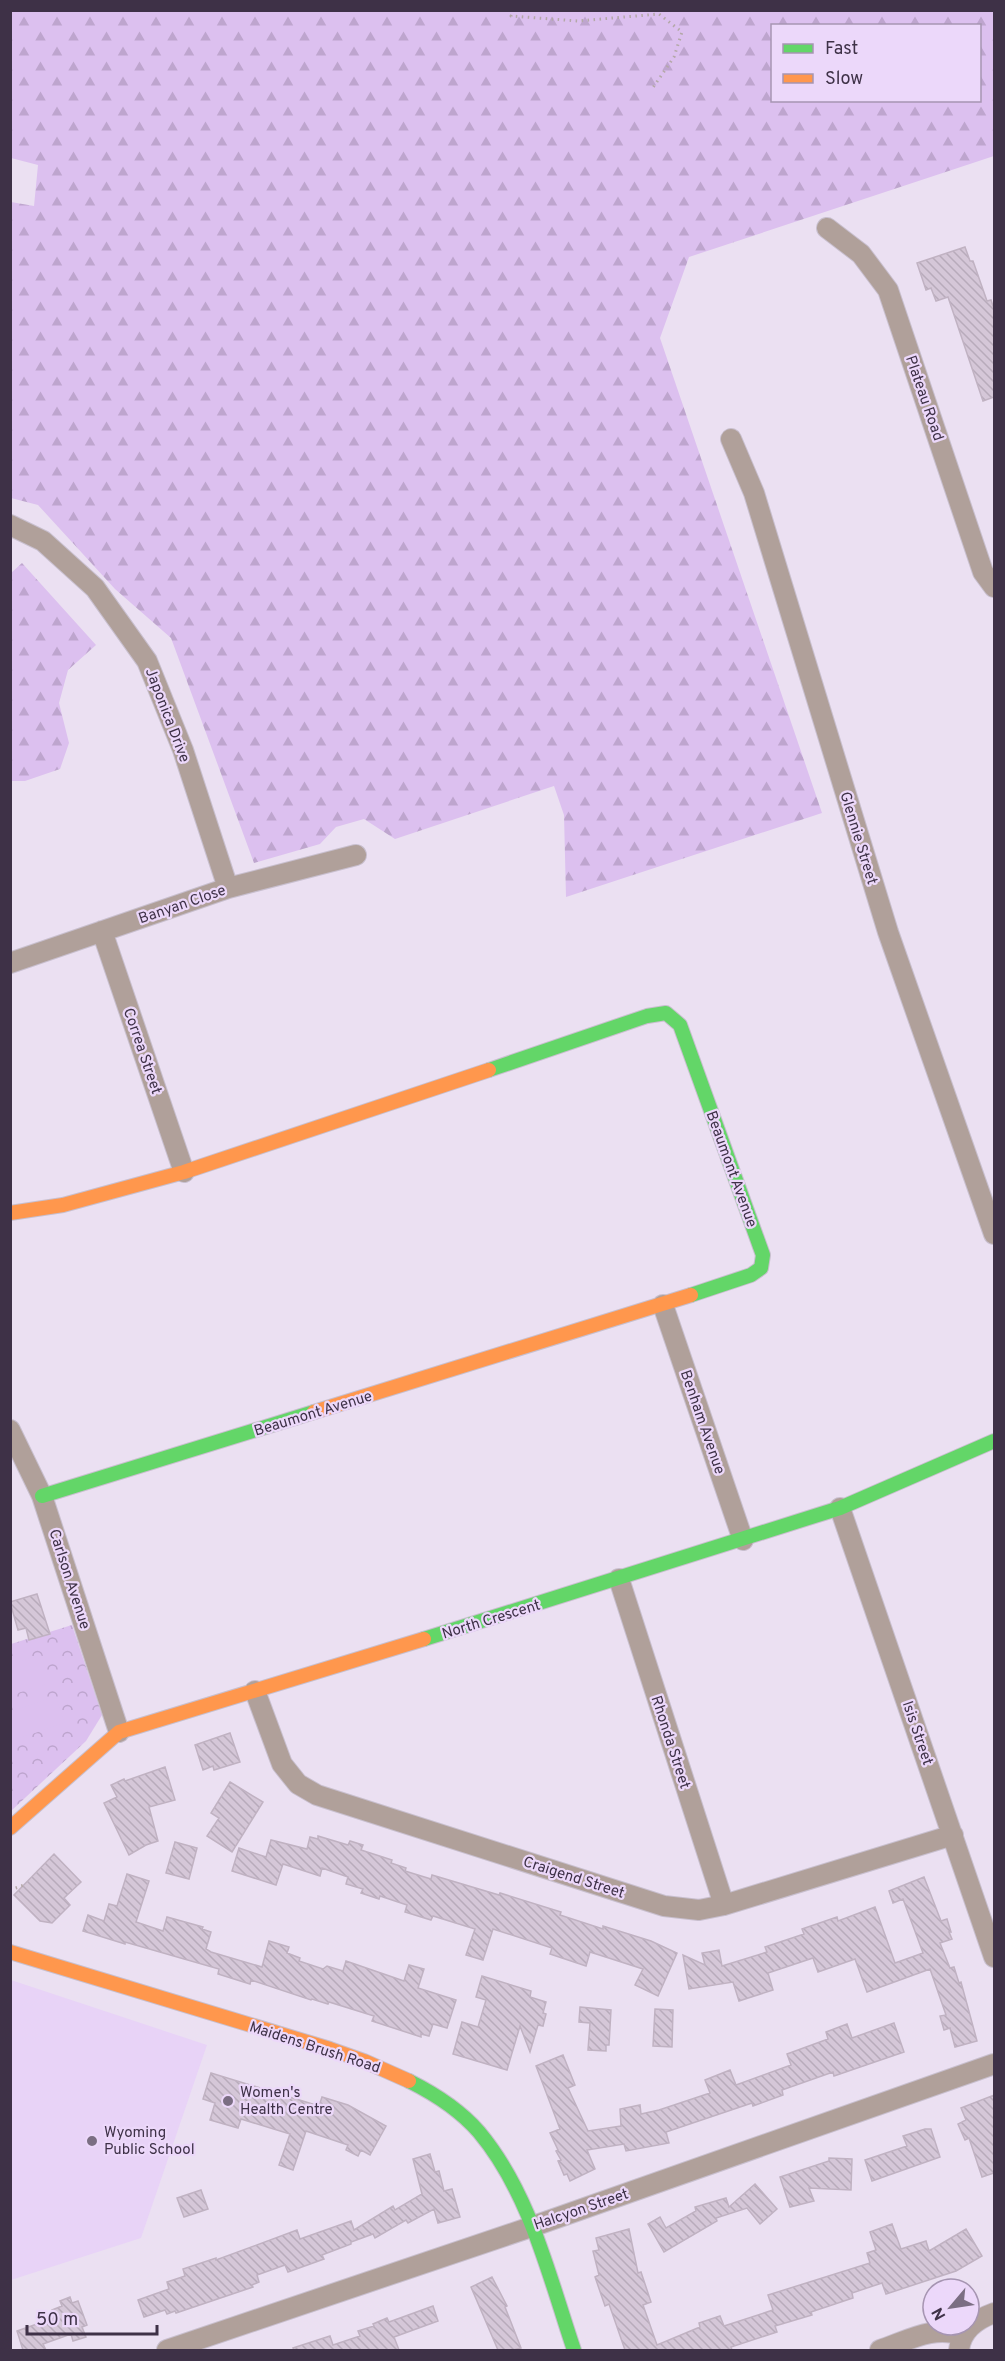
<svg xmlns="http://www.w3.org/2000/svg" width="1005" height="2361" font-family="Overpass,sans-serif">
	<defs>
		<pattern id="forest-firs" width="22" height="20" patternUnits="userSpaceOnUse" patternTransform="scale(1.5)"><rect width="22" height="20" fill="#dcc0ef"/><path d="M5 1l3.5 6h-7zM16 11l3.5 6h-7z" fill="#bea5ce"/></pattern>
		<pattern id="park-crowns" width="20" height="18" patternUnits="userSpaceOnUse" patternTransform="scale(1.5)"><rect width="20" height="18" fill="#dcc0ef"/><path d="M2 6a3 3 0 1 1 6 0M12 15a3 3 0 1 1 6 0" fill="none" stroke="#bea5ce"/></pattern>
		<pattern id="building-back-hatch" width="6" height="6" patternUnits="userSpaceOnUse" patternTransform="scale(1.5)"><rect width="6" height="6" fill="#d5c7d8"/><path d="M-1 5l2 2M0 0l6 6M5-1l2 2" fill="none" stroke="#b8abbb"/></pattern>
	</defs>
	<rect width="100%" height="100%" fill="#ebe0f2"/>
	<path fill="#e8d3f7" d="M11 1980 207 2045 141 2238 11 2280Z"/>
	<path fill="url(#forest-firs)" fill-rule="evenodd" d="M11 10 994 11V156L689 257 660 338 822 813 566 897 564 815 554 786 395 839 364 819 336 827 320 844 254 863 171 638 115 589 38 505 11 498V202L34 206 38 165 11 158ZM772 26H980V100H772Z
		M22 563 96 645 68 670 59 703 69 743 60 769 25 781H11V573Z"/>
	<path fill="url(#park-crowns)" d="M72 1625 102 1715 86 1741 11 1811V1644Z"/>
	<path fill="#dcc0ef" d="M41 1654 50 1683 11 1695V1664Z
		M56 1696 65 1723 11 1741V1711Z"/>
	<path fill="url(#building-back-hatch)" stroke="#c0b2c2" stroke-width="1.5" d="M965 247 970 261H973L987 301 991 300 994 309V397L983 401 948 297 936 301 931 288 926 290 917 263Z
		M37 1594 50 1634 29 1640 26 1628 18 1630 10 1602Z
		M230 1733 240 1762 214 1770 213 1766 203 1770 195 1745Z
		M165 1767 175 1800 149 1807 158 1841 146 1845 129 1855 104 1803 117 1797 111 1785 124 1779 125 1781Z
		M230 1782 263 1802 232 1852 207 1836 219 1818 211 1813Z
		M318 1836 348 1845 350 1841 363 1845 361 1850 392 1860 391 1863 406 1868 405 1871 431 1879 432 1875 499 1895 500 1893 561 1912 560 1915 603 1929V1926L651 1941 677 1953 658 1996 635 1985 643 1969 590 1952 586 1966 550 1954 552 1948 493 1929 483 1960 466 1955 475 1929 433 1916 431 1920 405 1912 407 1905 380 1896 379 1899 361 1893 363 1889 346 1884 348 1877 322 1868 320 1876 283 1864 276 1885 232 1871 239 1848 266 1857 271 1840 307 1849 310 1837 318 1839Z
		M175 1842 197 1848 189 1879 166 1873Z
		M54 1854 81 1882 64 1898 70 1905 52 1923 40 1921 14 1895Z
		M127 1874 149 1881 136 1922 163 1931 167 1917 203 1927 202 1929 211 1932 206 1949 211 1952 262 1967 269 1941 289 1947 287 1953 300 1958 299 1961 323 1969 327 1966 343 1971 346 1961 404 1981 409 1965 424 1969 418 1988 456 2000 447 2028 433 2024 429 2036 421 2034V2037L372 2021 374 2016 329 2002 328 2004 312 1999 311 2000 251 1980 250 1984 218 1974 219 1969 125 1942V1944L83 1931 88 1915 104 1921 109 1904 117 1906Z
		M924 1877 941 1921 947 1919 951 1932H949L952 1939 940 1943 950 1968 954 1967 959 1983 961 1982 977 2041 955 2047 950 2028 944 2030 940 2016 946 2015 930 1969 867 1992 855 1959 818 1972 813 1958 768 1973 773 1990 739 2001 733 1982 689 1989 683 1955 705 1965 702 1953 719 1950 722 1966 767 1952 765 1947 804 1934 802 1929 837 1917 838 1921 875 1907 895 1963 923 1953 903 1899 893 1903 889 1891Z
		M482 1976 531 1991 530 1997 546 2002 543 2013 546 2014 543 2026 538 2025 530 2052 520 2026 507 2070 453 2054 462 2022 478 2027 486 2000 476 1997Z
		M580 2007 611 2010 609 2045H606V2051L588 2050 590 2023 579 2022Z
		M655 2009 673 2010 672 2047 653 2046Z
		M894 2023 904 2052 834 2076 833 2072 782 2090 783 2095 753 2106 752 2103 666 2132 669 2143 626 2151 624 2144 587 2150 595 2169 570 2181 567 2174 564 2175 558 2161 561 2160 556 2151 558 2150 550 2133 560 2129 536 2066 563 2055 575 2085 568 2088 588 2131 621 2126 620 2109 640 2105 641 2114 659 2110 710 2093 705 2080 730 2070 736 2085 791 2065 787 2054 828 2039 826 2032 847 2024 852 2038Z
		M211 2073 319 2106 322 2097 348 2105 386 2126 370 2155 361 2150 358 2156 346 2150 348 2145 306 2131 293 2170 279 2165 290 2134 241 2119 238 2128 210 2120 215 2103 203 2099Z
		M994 2095V2173L982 2177 969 2138 965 2140 958 2124 966 2120 961 2108Z
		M925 2129H931L940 2157 872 2181 865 2160 907 2146 903 2136Z
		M430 2154 435 2172 439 2171 444 2191 452 2189 460 2217 438 2223 434 2209 408 2223 406 2220 375 2238 373 2234 351 2242V2244L322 2255 324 2259 288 2272 285 2265 257 2275 259 2282 252 2285 253 2287 176 2313 175 2311 167 2314 165 2310 144 2317 138 2300 169 2289 167 2282 185 2276 183 2269 216 2258V2260L297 2230 300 2239 351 2221 354 2230 393 2206 395 2210 422 2194 413 2159Z
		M829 2158 852 2159 851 2190 809 2188 814 2201 790 2207 780 2177 829 2161Z
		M755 2184 777 2209 760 2224 747 2208 716 2218 717 2221 664 2252 648 2224 660 2217 666 2228 696 2211 695 2207 726 2198 729 2207Z
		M201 2190 208 2209 184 2217 177 2198Z
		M892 2224 901 2249 926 2241 929 2251 966 2229 982 2256 956 2271 886 2294 882 2283 852 2293 853 2298 811 2312 812 2315 775 2326 777 2332 731 2347 732 2350H625L609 2304 605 2306 595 2277 599 2275 593 2251 599 2250 596 2238 629 2229 638 2273 641 2272 651 2302 643 2305 657 2345 700 2327 699 2323 720 2316 724 2326 773 2310 768 2295 870 2263 867 2253 876 2250 870 2232Z
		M492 2277 507 2306 505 2307 521 2348 513 2350H498L471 2287Z
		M70 2297 72 2303 78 2301 87 2325 82 2327 86 2337 73 2341 71 2334 43 2344 46 2350H23L17 2331 54 2318 52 2310 62 2306 60 2301Z
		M433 2306 438 2321 394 2337 399 2350H294L293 2348 330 2336 333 2345 360 2336 358 2331 374 2326 373 2324 387 2318 389 2322Z"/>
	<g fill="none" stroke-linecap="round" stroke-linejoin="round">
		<defs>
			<path id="street" d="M827 228 861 254 888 290 983 572 994 587
				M731 439 754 493 888 932 994 1234
				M10 525 43 541 95 588 147 661 183 750 228 888
				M102 931 184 1172
				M10 963 228 888 356 855
				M663 1305 743 1540
				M10 1430 42 1496 119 1732
				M840 1508 994 1957
				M619 1579 724 1905
				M255 1691 282 1764 298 1784 317 1795 664 1906 699 1910 724 1905 953 1835
				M167 2350 531 2227 994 2064
				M880 2350C907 2341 935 2324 963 2336
				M959 2350C961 2330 977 2319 994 2313"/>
			<path id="fast" d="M489 1070 647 1016 666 1013 680 1025 763 1255 761 1268 751 1275 691 1295
				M42 1496 314 1412
				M424 1639 840 1508 994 1441
				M409 2081C435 2094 460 2110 479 2132 530 2193 549 2276 574 2350"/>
			<path id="slow" d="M10 1213 63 1205 184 1172 489 1070
				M314 1412 691 1295
				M10 1828 119 1732 424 1639
				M10 1952 330 2049 364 2061 409 2081"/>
		</defs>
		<use href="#street" stroke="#c8bfce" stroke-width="22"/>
		<use href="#fast" stroke="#c8bfce" stroke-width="16"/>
		<use href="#slow" stroke="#c8bfce" stroke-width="16"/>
		<path stroke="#b4a8a8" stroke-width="3" stroke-dasharray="1.5 4.5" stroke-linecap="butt" d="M515 10 511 16 578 21 659 14 682 32 674 57 652 89
			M10 1890 24 1885"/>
		<use href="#street" stroke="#b0a09a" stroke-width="20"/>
		<use href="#fast" stroke="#63d668" stroke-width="14"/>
		<use href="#slow" stroke="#ff974d" stroke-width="14"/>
	</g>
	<g fill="#7b6e83" stroke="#ecd8fa" stroke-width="2">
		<circle cx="228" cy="2101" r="6"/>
		<circle cx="92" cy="2141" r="6"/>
	</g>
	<g text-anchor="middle" stroke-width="4.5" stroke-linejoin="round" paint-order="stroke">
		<g font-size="15" fill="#3e3147" stroke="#ecd8fa">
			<text transform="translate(925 398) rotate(71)" y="5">Plateau Road</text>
			<text transform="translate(168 715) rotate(69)" y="5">Japonica Drive</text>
			<text transform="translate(859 838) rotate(73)" y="5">Glennie Street</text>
			<text transform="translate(182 904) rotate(-19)" y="5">Banyan Close</text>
			<text transform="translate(143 1051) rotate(71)" y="5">Correa Street</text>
			<text transform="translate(732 1169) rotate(70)" y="5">Beaumont Avenue</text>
			<text transform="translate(313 1413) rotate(-17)" y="5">Beaumont Avenue</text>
			<text transform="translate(703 1422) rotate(71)" y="5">Benham Avenue</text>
			<text transform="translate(70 1579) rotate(72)" y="5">Carlson Avenue</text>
			<text transform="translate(491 1619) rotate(-17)" y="5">North Crescent</text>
			<text transform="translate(918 1733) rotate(71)" y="5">Isis Street</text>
			<text transform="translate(671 1742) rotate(72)" y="5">Rhonda Street</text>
			<text transform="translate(574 1877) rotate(18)" y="5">Craigend Street</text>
			<text transform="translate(315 2047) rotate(18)" y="5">Maidens Brush Road</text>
			<text transform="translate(581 2209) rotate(-19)" y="5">Halcyon Street</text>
		</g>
		<g font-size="15" fill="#3e3147" stroke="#ecd8fa" text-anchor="start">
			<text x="240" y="2097">Women's<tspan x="240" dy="17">Health Centre</tspan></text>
			<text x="104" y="2137">Wyoming<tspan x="104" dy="17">Public School</tspan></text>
		</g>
	</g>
	<rect width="1005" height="2361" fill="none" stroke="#3e3147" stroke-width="24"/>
	<rect x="771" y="24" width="210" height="78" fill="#ecd8fa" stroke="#a695b2" stroke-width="1.5"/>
	<rect x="783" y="44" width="30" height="9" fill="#63d668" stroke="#a695b2" stroke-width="1.5"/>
	<text x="825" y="54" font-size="18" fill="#3e3147">Fast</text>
	<rect x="783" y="74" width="30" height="9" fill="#ff974d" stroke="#a695b2" stroke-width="1.5"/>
	<text x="825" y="84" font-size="18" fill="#3e3147">Slow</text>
	<g transform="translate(951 2307) rotate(241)"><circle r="28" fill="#ecd8fa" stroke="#a695b2" stroke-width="1.5"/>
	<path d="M0-4.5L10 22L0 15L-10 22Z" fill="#7b6e83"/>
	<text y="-9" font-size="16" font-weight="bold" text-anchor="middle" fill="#3e3147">N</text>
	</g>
	<path d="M27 2325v9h130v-9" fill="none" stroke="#3e3147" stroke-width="3"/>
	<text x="36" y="2325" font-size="18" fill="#3e3147" stroke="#ecd8fa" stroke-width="4.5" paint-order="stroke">50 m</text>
</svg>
